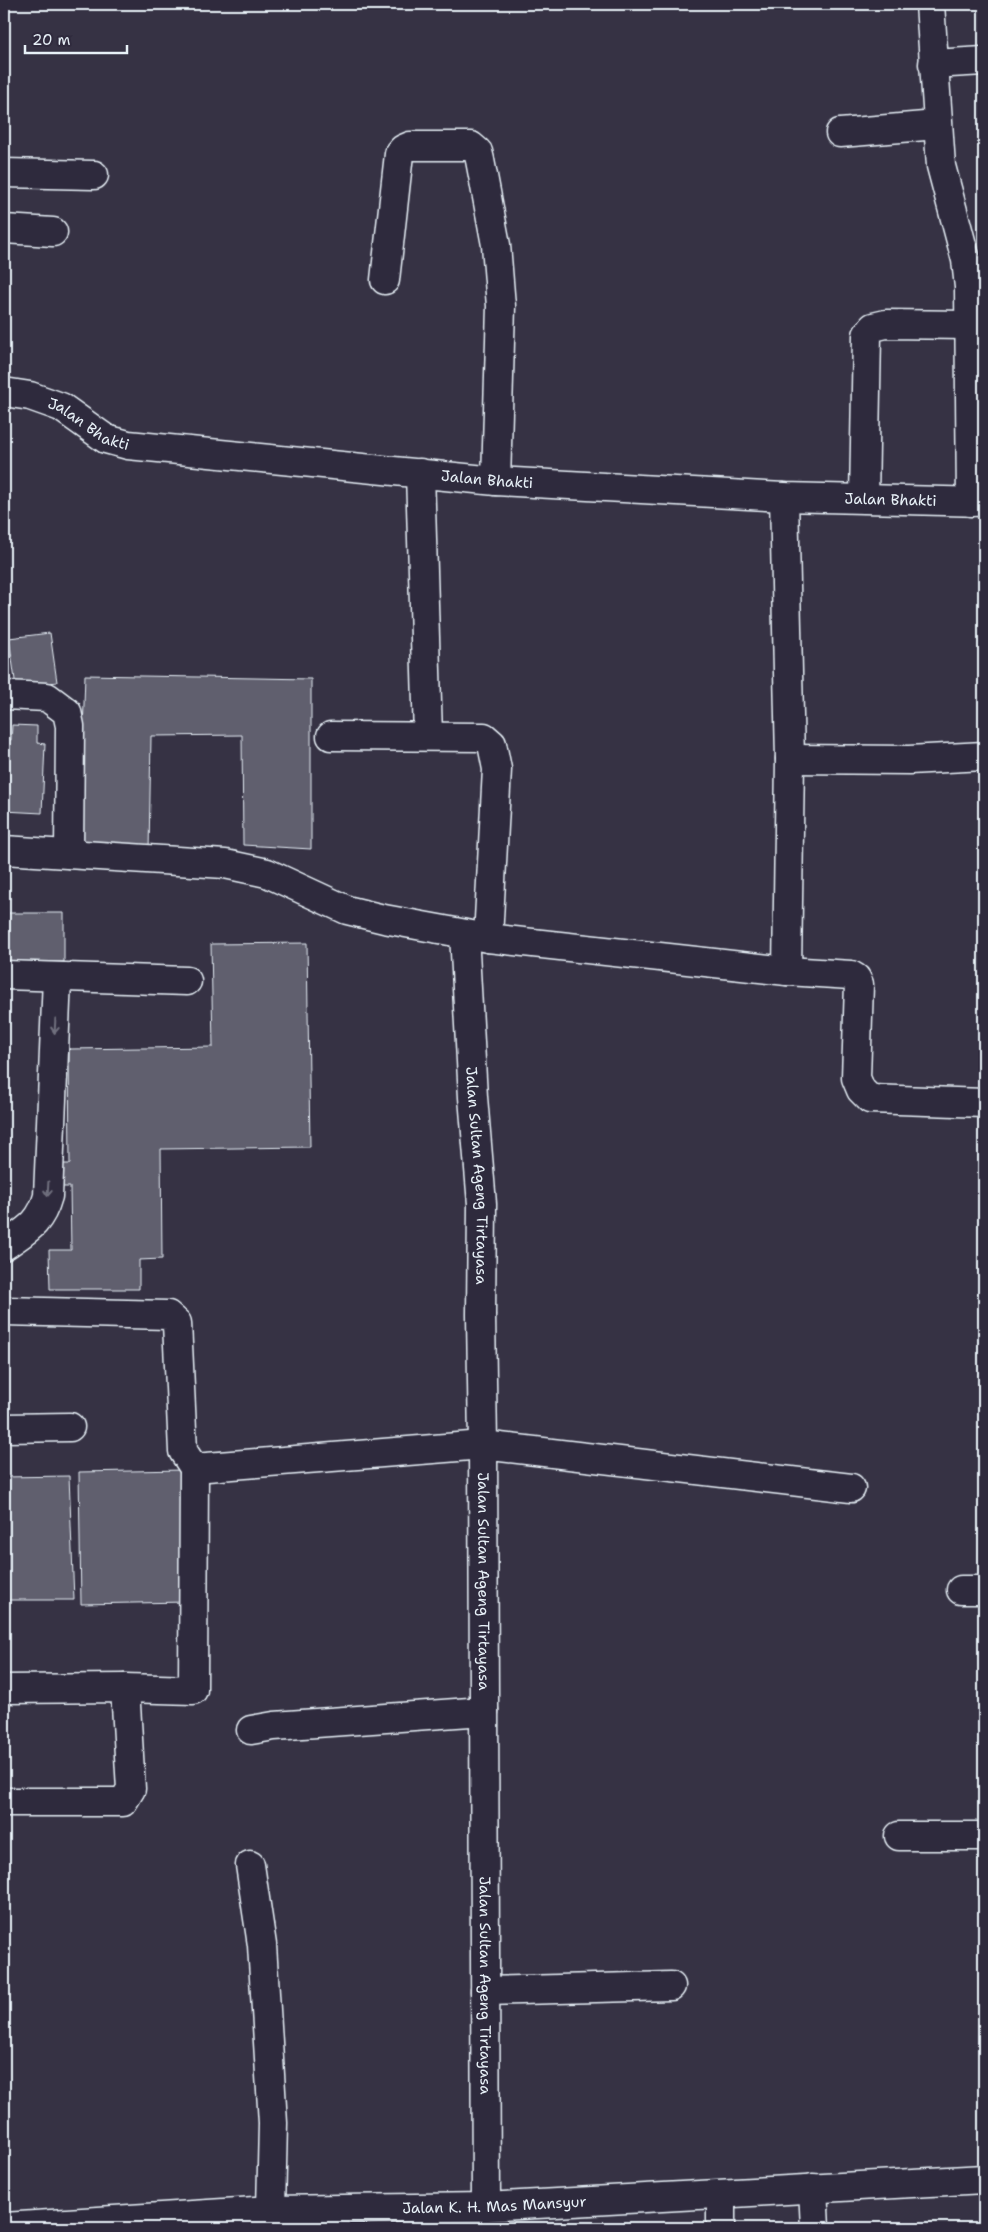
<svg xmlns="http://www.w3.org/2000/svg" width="988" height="2232" font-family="'Shantell Sans',sans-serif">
	<rect width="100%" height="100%" fill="#363244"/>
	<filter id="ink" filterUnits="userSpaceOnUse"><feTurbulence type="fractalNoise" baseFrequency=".02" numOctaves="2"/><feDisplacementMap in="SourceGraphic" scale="10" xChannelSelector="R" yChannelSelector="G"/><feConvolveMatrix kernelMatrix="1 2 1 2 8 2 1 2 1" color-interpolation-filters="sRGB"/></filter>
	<g filter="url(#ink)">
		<path fill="#605e6e" stroke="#e8f1f8" d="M50 633 57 682 16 687 9 638Z
			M85 675 311 679V849L243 845 242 735 151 736 149 851 79 850Z
			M12 725 37 726V743L45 744 42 813 4 811V740H11Z
			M4 913H64V962L4 961Z
			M307 943 310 1147 161 1149 162 1259 139 1260V1289H50L49 1250H71L70 1187H55V1164H70L69 1049 213 1047 211 944Z
			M183 1470 186 1602 81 1604 79 1472Z
			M69 1476 74 1600H4V1477Z"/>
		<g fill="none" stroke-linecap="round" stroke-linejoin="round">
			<defs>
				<g id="minor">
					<path d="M930 4 941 166 966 260 969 287 971 502"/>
					<path d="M933 64 984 61"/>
					<path d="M840 133 937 125"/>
					<path d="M4 173 94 175"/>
					<path d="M4 229 53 232"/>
					<path d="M385 280 399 154 403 149 410 146H471L478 152 480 160 496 245 501 306 496 481"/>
					<path id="s1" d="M4 392 30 396 61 407 106 439 128 445 496 481 784 497 984 502"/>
					<path d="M420 473 428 736"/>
					<path d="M784 497 790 759 787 971"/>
					<path d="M864 498 867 335 873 327 886 324 968 325"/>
					<path d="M4 695 47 697 67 712 70 726 69 854"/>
					<path d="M331 736 484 737 492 744 497 769 488 938"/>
					<path d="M790 759 909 760 984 756"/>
					<path d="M4 850 225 864 267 873 347 910 384 919 488 938 787 971 851 975 856 978 859 984 856 1078 861 1090 870 1099 984 1103"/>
					<path id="s2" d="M464 934 473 1097 482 1204 481 1315 483 1445 486 2207"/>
					<path d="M4 975 187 981"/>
					<path d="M4 1246C26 1230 40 1225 48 1196L57 978"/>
					<path d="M4 1311 168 1315 177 1323 183 1451 194 1468 193 1690 125 1688 4 1689"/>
					<path d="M4 1428 70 1427"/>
					<path d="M194 1468 483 1445 851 1488"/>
					<path d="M961 1590H984"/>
					<path d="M251 1730 274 1726 484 1711"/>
					<path d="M4 1802H123L131 1789 125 1688"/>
					<path d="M899 1836H984"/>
					<path d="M250 1865 262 1945 273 2123 271 2210"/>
					<path d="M485 1991 671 1986"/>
					<path d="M813 2188 815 2228"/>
					<path d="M721 2228V2195"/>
				</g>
				<g id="major">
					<path id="s3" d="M4 2227 271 2210 486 2207 984 2179"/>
				</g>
			</defs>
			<use href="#minor" stroke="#e8f1f8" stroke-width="31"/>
			<use href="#major" stroke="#e8f1f8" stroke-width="31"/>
			<use href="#minor" stroke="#2f2a3d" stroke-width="28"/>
			<use href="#major" stroke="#2f2a3d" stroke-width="28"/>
		</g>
		<defs><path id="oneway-shaft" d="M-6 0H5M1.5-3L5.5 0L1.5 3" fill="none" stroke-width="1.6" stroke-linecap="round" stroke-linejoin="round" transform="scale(1.25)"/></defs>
		<g stroke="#70707e">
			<use href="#oneway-shaft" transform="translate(55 1026) rotate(93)"/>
			<use href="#oneway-shaft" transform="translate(48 1189) rotate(93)"/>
		</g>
	</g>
	<g text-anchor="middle" stroke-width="4" stroke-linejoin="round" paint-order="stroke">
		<g font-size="15" fill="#e8f1f8" stroke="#2f2a3d">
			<text dy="5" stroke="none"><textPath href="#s1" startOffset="92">Jalan Bhakti</textPath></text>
			<text dy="5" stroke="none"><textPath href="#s1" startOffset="498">Jalan Bhakti</textPath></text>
			<text dy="5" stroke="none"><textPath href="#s1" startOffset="902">Jalan Bhakti</textPath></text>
			<text dy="5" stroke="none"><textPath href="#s2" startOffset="242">Jalan Sultan Ageng Tirtayasa</textPath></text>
			<text dy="5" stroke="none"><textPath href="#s2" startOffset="648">Jalan Sultan Ageng Tirtayasa</textPath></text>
			<text dy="5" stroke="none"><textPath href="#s2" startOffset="1052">Jalan Sultan Ageng Tirtayasa</textPath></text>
			<text dy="5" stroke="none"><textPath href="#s3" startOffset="491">Jalan K. H. Mas Mansyur</textPath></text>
		</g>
	</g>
	<rect width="988" height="2232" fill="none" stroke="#2f2a3d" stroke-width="20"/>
	<rect x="10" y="10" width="968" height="2212" fill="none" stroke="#e8f1f8" stroke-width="2" filter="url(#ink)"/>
	<path d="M25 45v8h102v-8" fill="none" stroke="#e8f1f8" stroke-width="2.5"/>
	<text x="32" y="45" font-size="15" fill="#e8f1f8" stroke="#2f2a3d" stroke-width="4" paint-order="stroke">20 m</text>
</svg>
